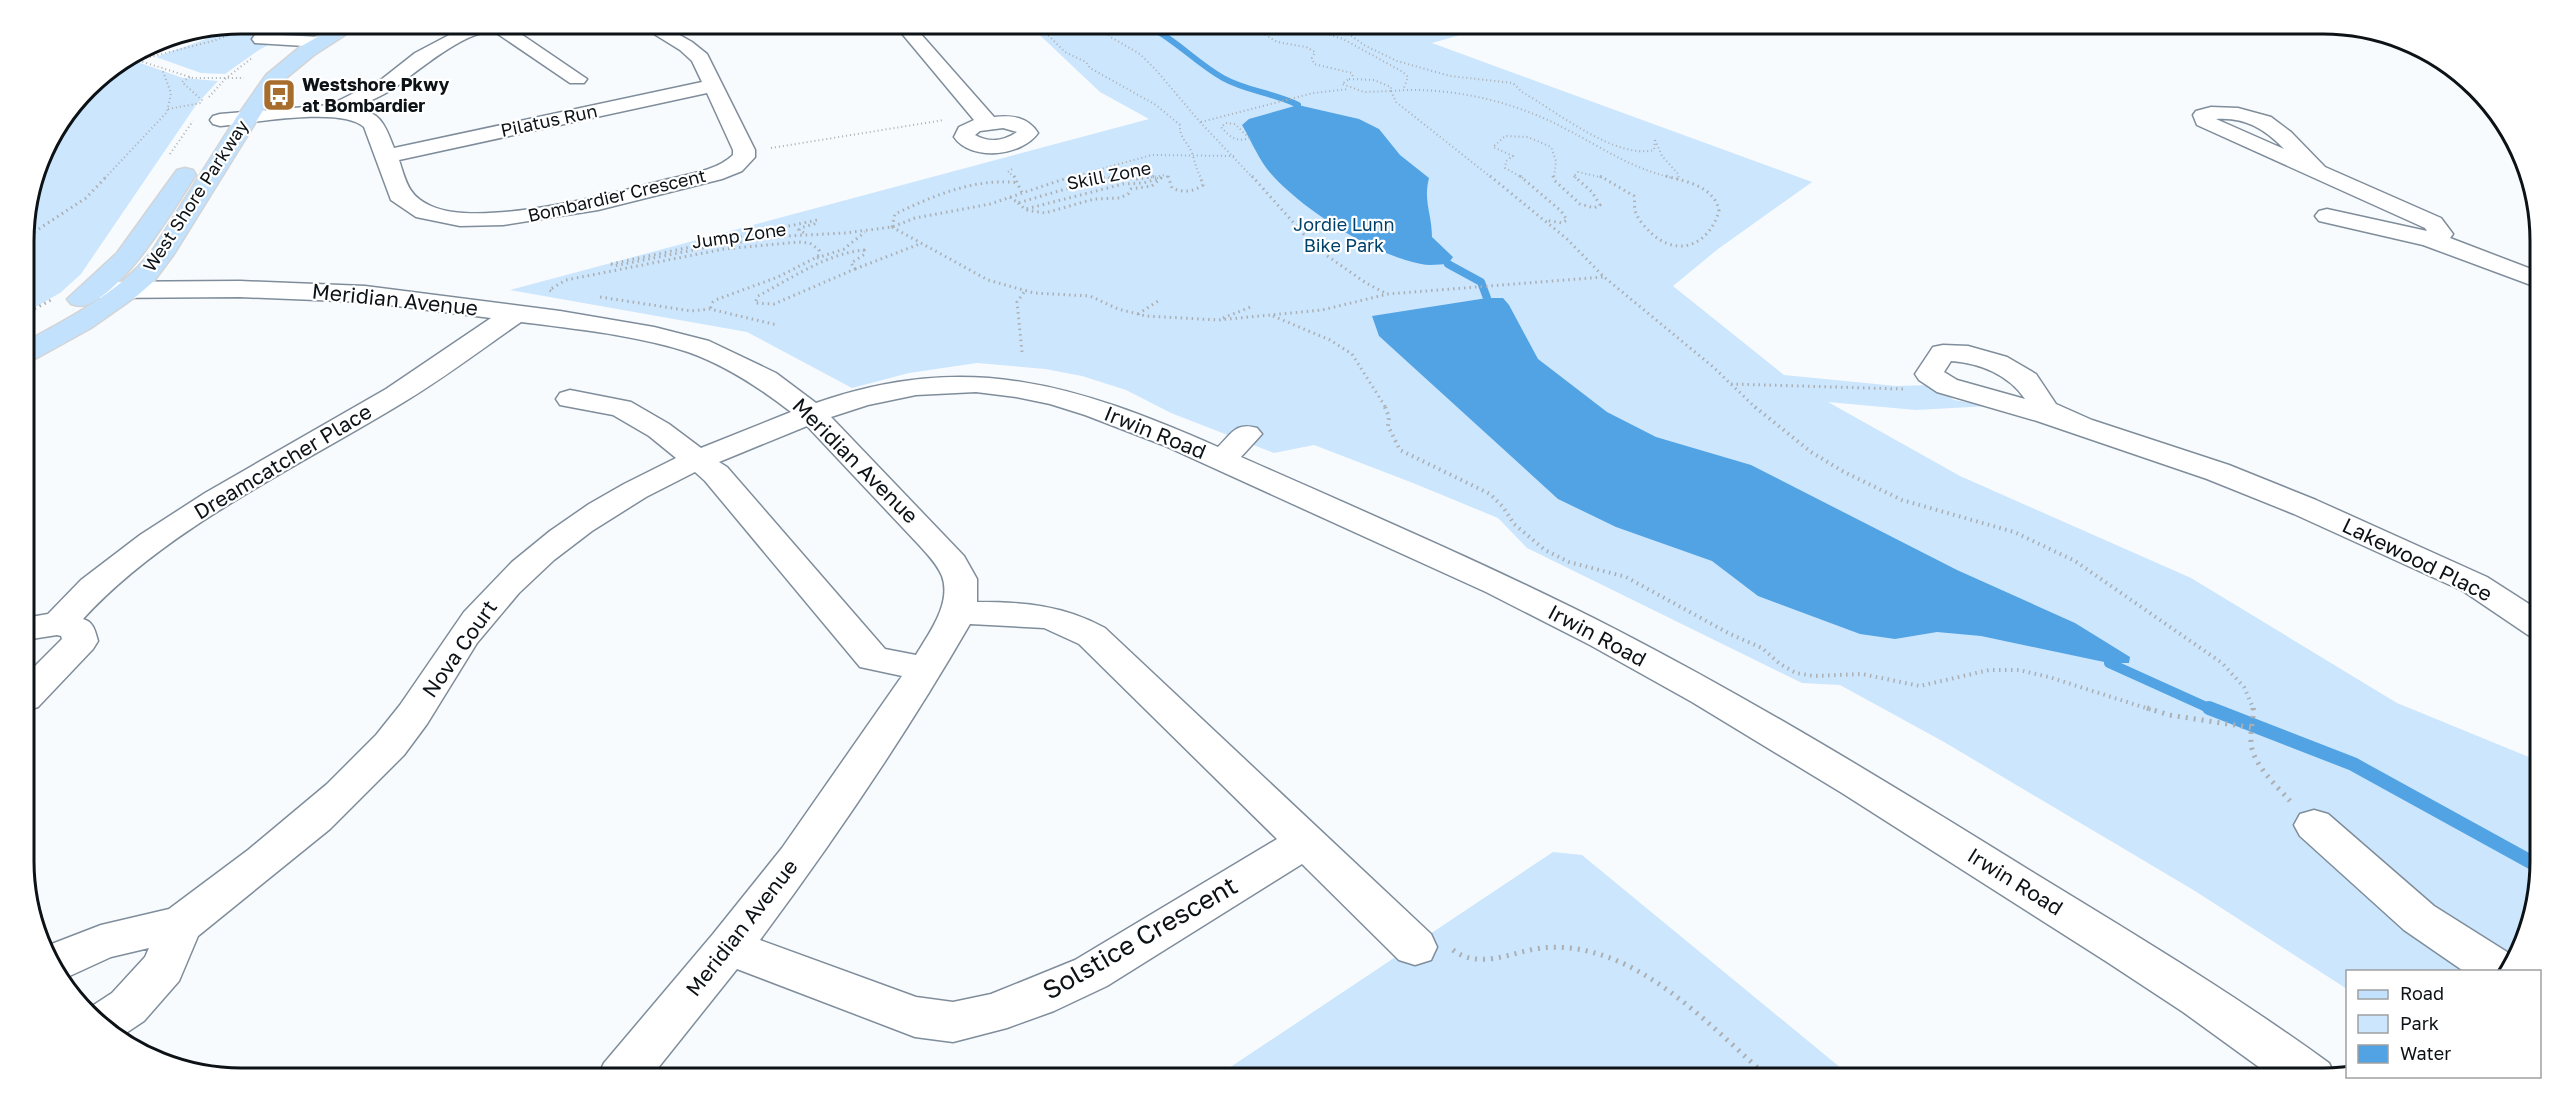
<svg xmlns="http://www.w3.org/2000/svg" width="2565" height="1102" font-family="'Golos Text',sans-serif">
	<rect width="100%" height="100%" fill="#f8fbfe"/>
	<path fill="#cce6fd" d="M241 24H306L259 50 225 74 201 73 156 57 209 38 211 30Z
		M1028 24H1472L1485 28 1432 43 1812 182 1718 249 1673 286 1784 375 1896 386 1931 385 1954 400 1989 406 1916 410 1828 402 1960 476 2191 578 2397 703 2541 762V861L2525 944 2503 971 2348 972 2347 989 2195 891 1944 742 1840 685 1802 683 1527 548 1498 518 1413 483 1314 445 1274 453 1171 413 1126 390 1082 376 1045 369 977 363 909 373 852 388 747 332 510 290 1149 119 1100 92Z
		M129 59 183 78 218 81 196 105 81 274 60 293 25 313 24 227 47 145 98 78Z
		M1553 852 1582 855 1853 1078H1214Z"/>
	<path fill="#51a3e4" d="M1298 105 1359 119 1379 129 1400 155 1429 178C1423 201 1432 214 1432 237L1453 257 1448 264C1440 264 1430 266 1421 264 1374 255 1305 211 1273 176 1259 161 1252 142 1242 125L1249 119Z
		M1487 298H1503L1509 305 1538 359 1607 412 1656 437 1751 465 1957 570 2075 623 2130 657 2129 663H2109L1981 636 1937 632 1895 639 1860 634 1758 596 1712 561 1616 527 1558 499 1379 336 1372 316Z"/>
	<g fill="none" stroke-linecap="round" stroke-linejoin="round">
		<path stroke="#51a3e4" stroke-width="6" d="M1145 24C1174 38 1195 62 1223 78 1246 91 1274 93 1298 105"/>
		<path stroke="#51a3e4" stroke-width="8" d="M1448 264 1481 282 1487 298"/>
		<path stroke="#51a3e4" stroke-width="10" d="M2109 663 2213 710"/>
		<path stroke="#51a3e4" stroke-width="14" d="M2209 708 2353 764 2540 867"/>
		<defs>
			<path id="minor" d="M470 24H506L587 79 584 83H570L495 32C468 28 419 70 397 86 385 95 369 101 355 108 381 112 385 125 394 148L702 82 692 61 680 50 638 24H660L692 42 707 54 755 150V157L742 171 722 179 598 210 503 225 460 226 416 217 391 200 364 127C342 106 251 123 220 126L213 124 210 120 213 116 220 114 330 105 382 79 415 53ZM707 93 733 150V155C715 172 684 175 661 181 608 195 480 228 431 206 408 196 406 181 399 160Z
				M894 24H912L994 117C1012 115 1028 117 1038 133 1022 156 971 162 954 137L959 127 974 120ZM1003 128 1017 132C1004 141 989 143 975 135L980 131Z
				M261 34 321 37 327 38 330 42 327 46 321 47 255 43 252 39 255 35Z
				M2211 107 2238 108 2271 117 2291 132 2325 167 2441 218 2453 234 2450 238 2539 272V288L2423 245 2319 221 2315 216 2319 211 2327 209 2427 231 2425 228 2197 125 2193 115 2196 111ZM2216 119C2245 117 2265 129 2284 149Z
				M240 281 365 286 560 311 654 327 709 341 776 373 816 403C969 350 1076 385 1218 447 1232 433 1236 422 1257 428L1262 434 1241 457C1367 513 1494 567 1617 630 1760 704 1897 788 2034 873 2134 934 2234 994 2329 1063L2336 1078H2274L2183 1012 2107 962 1842 793 1692 702 1590 645 1486 592 1163 445 1085 415 1050 404 1016 397 976 392 916 395 868 405 831 417 964 556 977 579V602C1022 602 1064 605 1105 628L1431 934 1437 947 1431 960 1415 965 1399 960 1302 864 1107 986 1054 1011 1007 1028 953 1042 915 1037 737 969 650 1078H597L604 1063 713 934 782 848 902 676 860 667 705 481 695 472 646 497 592 531 554 560 519 593 477 643 427 724 404 755 330 829 198 936 179 981 144 1021 123 1035 89 1008 112 993 145 957 149 948 111 957 63 979 49 945 101 925 169 909 248 850 327 784 376 735 400 705 464 612 512 562 550 531 589 504 624 484 676 458 649 436 613 415 560 405 556 399 560 393 570 390 631 402 669 424 701 448 791 412C760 388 725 365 688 352 635 335 576 329 521 322 482 349 444 378 404 402 298 467 167 527 83 619 94 622 95 631 98 641L93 649 38 707 26 711 25 676 62 639 61 636 57 635 25 640V618L48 614 81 580 140 535 205 493 386 389 491 318 365 302 240 297 99 298 90 295 86 290 90 285 99 282ZM807 426 919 545C928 555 937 564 942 576 952 603 929 633 916 655L885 649 727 467 719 462ZM970 624 1044 628 1079 644 1277 839 1075 960 991 994 953 1002 916 997 760 940C835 839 907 733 970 624Z
				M1943 345 1968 346 2007 357 2036 374 2056 404 2092 420 2229 465 2316 500 2487 577 2540 611V638L2528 635 2463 591 2294 514 2207 479 2037 421 1937 392 1919 380 1915 374 1933 347ZM1951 361C1980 363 2009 375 2025 399L1957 380 1944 372Z
				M2314 810 2328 814 2434 906 2515 957 2503 972H2465L2404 930 2300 836 2294 825 2300 814Z"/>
			<path id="major" d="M340 24H362L314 55 280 83 174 254 154 281 138 295 91 328 35 359 25 361V342C71 317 119 293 152 251L236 118 266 75 300 47Z
				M185 168 193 170 196 175C172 212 129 285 89 304 83 307 77 306 71 304L67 299 117 253 177 170Z"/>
		</defs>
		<use href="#minor" stroke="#7f8d9b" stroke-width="3"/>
		<use href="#major" stroke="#d3d4d5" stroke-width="3"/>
		<path stroke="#abafb2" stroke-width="2" stroke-dasharray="1 3" stroke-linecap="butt" d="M1037 24 1065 52 1086 62 1090 68 1156 105 1180 125C1179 138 1188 142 1192 153 1195 162 1196 169 1201 178
			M1103 24 1109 36 1140 54 1156 70 1200 122 1253 178
			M1248 24 1277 42 1306 47 1315 52 1312 58 1314 64 1352 73 1353 78
			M1295 24 1343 39 1403 72 1408 77 1403 90
			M1335 24 1364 45 1397 61 1450 76 1513 83 1522 92C1556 111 1616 160 1654 150L1655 140
			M131 58 193 78H244
			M138 60 213 41 237 32
			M190 77 182 82 204 102
			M1349 79 1374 80 1391 87V91L1364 92 1342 84Z
			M1391 91 1396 102 1492 178
			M1391 91C1449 86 1513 101 1564 128 1605 149 1626 166 1672 178
			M209 97 225 79 252 58
			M168 109 201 103
			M1201 122 1313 93 1349 89
			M1226 123 1235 124 1249 138C1236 143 1229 136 1221 127Z
			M1655 140 1662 156 1679 175 1678 178
			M771 148 944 120
			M170 154 193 121
			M1012 169 1008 172 1016 178
			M1085 175 1101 177
			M105 178 167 112 171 93 162 69
			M1068 178 1152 155 1234 156
			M1104 178H1116
			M1147 178 1165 175 1169 178
			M1157 178H1160
			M1523 178 1505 168 1506 161 1513 156 1493 147 1505 136 1528 137 1551 147 1556 161 1554 178
			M1576 178 1574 176 1578 172 1604 178"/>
		<path stroke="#abafb2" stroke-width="3" stroke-dasharray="1.5 4" stroke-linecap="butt" d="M1014 176 1022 193
			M1094 176 1101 177
			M1168 176 1172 188C1183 193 1193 192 1203 185L1200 176
			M1252 176 1316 248 1366 283 1387 294
			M1490 176 1567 239 1604 277 1712 366 1756 408
			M1520 176 1561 211 1567 220 1562 223 1545 220
			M1553 176 1554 180 1580 204 1594 208 1600 205 1592 192 1574 176
			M1600 176 1634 196C1635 201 1634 206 1635 210 1637 219 1645 227 1651 233 1678 258 1709 245 1719 211 1716 191 1694 183 1677 179
			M1666 176 1677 179 1678 176
			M1010 197 1018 203 1106 177 1138 179 1158 176
			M1018 203 1026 210 1045 213 1094 199 1120 198 1128 194 1131 189 1152 186 1161 178 1143 183 1123 184 1026 209
			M892 227 988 280 1034 293 1090 296 1118 309 1146 316 1218 320 1322 310 1388 294 1603 277
			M892 227 895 214C933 196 976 177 1019 183
			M25 238 86 198 107 176
			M864 250 865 254 851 263 855 269 774 304 755 303 758 296C790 279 828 253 864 250Z
			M817 258 844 249 865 232
			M611 264 614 266 718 245 787 236 845 233 892 227 915 218 990 204 1073 176
			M611 264 817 220 814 224 800 228 799 230 806 234
			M855 269 922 243
			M551 291 549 290 566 280 724 249 799 242 810 243 819 250V255L815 258 778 277 718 299 713 302 710 309
			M600 297 691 311 710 309 777 325
			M25 314 51 300
			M1138 314 1158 301
			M1273 316 1330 340 1352 354 1386 408
			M1223 318 1253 306
			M1022 352 1017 302 1025 291
			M1731 384 1903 389"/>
		<path stroke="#abafb2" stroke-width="4" stroke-dasharray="1.5 4.5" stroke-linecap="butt" d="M1385 407 1389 417 1388 426 1400 450 1490 494 1503 507 1514 524 1545 550 1569 562 1626 577 1730 634 1762 648 1780 664 1796 673 1814 676 1862 674 1920 686 1989 670H2019L2049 677 2152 710
			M1755 407 1811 452 1844 472 1902 500 2014 532 2075 561 2222 663 2244 687 2254 710"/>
		<path stroke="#abafb2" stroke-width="5" stroke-dasharray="2 6" stroke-linecap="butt" d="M2147 708 2169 715 2254 728
			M2253 708C2254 720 2250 730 2251 742 2252 764 2276 785 2290 801
			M1453 950C1479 970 1512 952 1541 948 1559 946 1578 948 1595 953 1661 971 1719 1034 1769 1078"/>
		<use href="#minor" fill="#fff" fill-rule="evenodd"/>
		<use href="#major" fill="#c1e1fd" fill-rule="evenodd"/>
	</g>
	<defs>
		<symbol id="bus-square" viewBox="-11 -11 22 22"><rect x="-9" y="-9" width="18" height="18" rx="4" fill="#a76d2c" stroke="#fff"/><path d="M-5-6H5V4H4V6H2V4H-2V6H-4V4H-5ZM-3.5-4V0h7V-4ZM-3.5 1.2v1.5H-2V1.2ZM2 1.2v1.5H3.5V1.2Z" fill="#fff"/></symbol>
	</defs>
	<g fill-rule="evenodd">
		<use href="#bus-square" x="260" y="76" width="38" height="38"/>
	</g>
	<g text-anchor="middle" stroke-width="4.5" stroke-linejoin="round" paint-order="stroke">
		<g font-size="18" font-weight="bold" fill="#0c1216" stroke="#fff" text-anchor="start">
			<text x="302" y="91">Westshore Pkwy<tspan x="302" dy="21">at Bombardier</tspan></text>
		</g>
		<g font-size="18" fill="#0c1216" stroke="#fff">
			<text transform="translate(549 121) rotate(-12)" y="6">Pilatus Run</text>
			<text transform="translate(1109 176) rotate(-11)" y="6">Skill Zone</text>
			<text transform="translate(196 196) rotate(-57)" y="6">West Shore Parkway</text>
			<text transform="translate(617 196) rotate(-13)" y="6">Bombardier Crescent</text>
			<text transform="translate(739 236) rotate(-8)" y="6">Jump Zone</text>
		</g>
		<g font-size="18" fill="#00416b" stroke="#fff">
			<text x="1344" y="231">Jordie Lunn<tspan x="1344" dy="21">Bike Park</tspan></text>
		</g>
		<g font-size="21" fill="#0c1216" stroke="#fff">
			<text transform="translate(395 300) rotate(6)" y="7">Meridian Avenue</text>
			<text transform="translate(1155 433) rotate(22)" y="7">Irwin Road</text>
			<text transform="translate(855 461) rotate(45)" y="7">Meridian Avenue</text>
			<text transform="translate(283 462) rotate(-31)" y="7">Dreamcatcher Place</text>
			<text transform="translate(2417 560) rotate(26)" y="7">Lakewood Place</text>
			<text transform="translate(1597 636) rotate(28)" y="7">Irwin Road</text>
			<text transform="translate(460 649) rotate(-55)" y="7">Nova Court</text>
			<text transform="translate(2015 882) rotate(32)" y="7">Irwin Road</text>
			<text transform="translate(742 928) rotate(-52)" y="7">Meridian Avenue</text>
		</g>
		<g font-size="26" fill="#0c1216" stroke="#fff">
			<text transform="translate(1140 938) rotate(-30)" y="9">Solstice Crescent</text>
		</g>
	</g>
	<path d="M0 0H2565V1102H0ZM241 34H2323A207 207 0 0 1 2530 241V861A207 207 0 0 1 2323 1068H241A207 207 0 0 1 34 861V241A207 207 0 0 1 241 34Z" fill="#fff" fill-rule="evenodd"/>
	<path fill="none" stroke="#0c1216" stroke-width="3" d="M241 34H2323A207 207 0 0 1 2530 241V861A207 207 0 0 1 2323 1068H241A207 207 0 0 1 34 861V241A207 207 0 0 1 241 34Z"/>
	<rect x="2346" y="970" width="195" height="108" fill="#ffffff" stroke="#9ea0a2" stroke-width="1.5"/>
	<rect x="2358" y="990" width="30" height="9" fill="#c1e1fd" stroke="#9ea0a2" stroke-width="1.5"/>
	<text x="2400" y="1000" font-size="18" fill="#0c1216">Road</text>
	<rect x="2358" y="1015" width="30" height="18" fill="#cce6fd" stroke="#9ea0a2" stroke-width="1.5"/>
	<text x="2400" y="1030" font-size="18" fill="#0c1216">Park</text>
	<rect x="2358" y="1045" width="30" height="18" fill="#51a3e4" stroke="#9ea0a2" stroke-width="1.5"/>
	<text x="2400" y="1060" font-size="18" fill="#0c1216">Water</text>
</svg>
